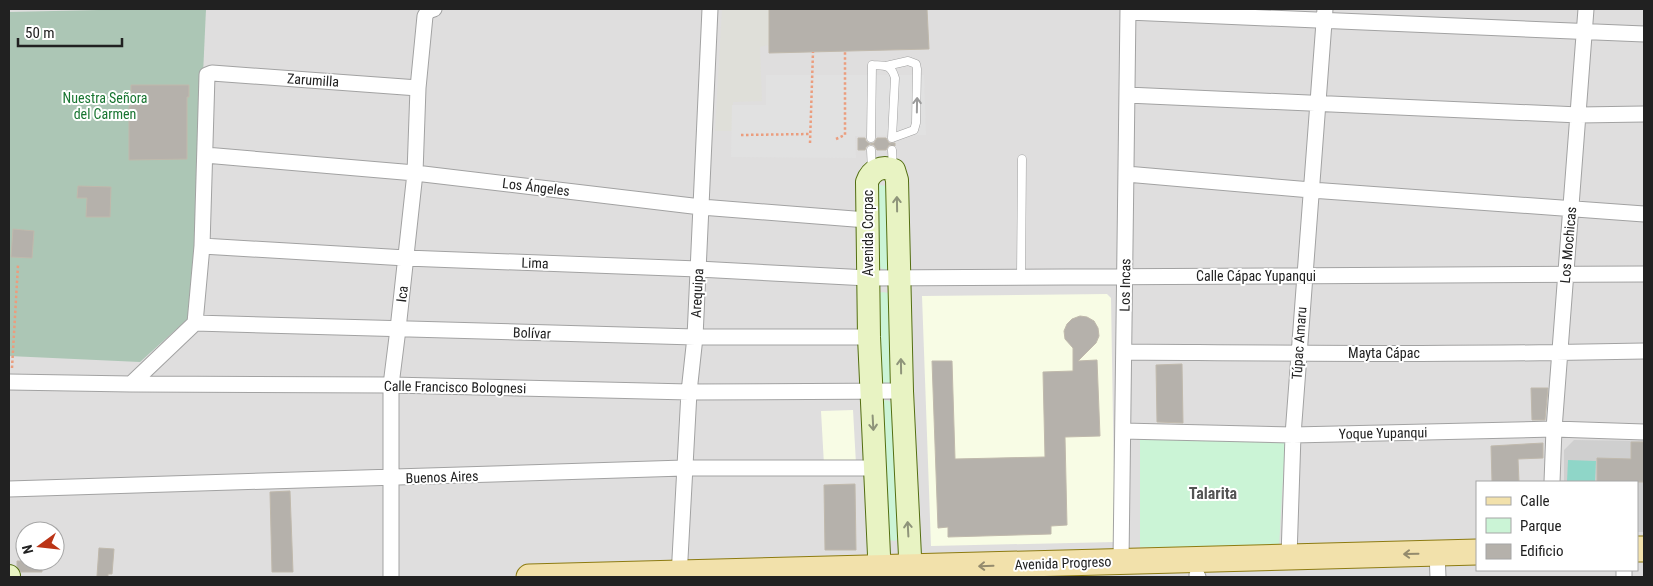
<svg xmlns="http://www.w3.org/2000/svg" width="1653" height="586" font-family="'Roboto Condensed',sans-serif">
	<rect width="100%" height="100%" fill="#f0efe8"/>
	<path fill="#dfdede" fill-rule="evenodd" d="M9 9H1644V577H9ZM1477 482H1637V570H1477ZM25 531H55V561H25Z"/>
	<path fill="#f8fce5" d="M1107 294 1111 298 1115 542 931 546 922 296Z
		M853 410 856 464 824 465 821 411Z"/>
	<path fill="#cfcfcf" d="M1574 440 1644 441V532H1637V482H1564V450Z"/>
	<path fill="#dfdfd9" d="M722 9H927L929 49 769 53 768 45 760 47 762 101 733 102 732 131H715Z"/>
	<path fill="#acc6b5" d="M143 9H206L192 315 140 362 9 356V12Z"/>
	<path fill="#cbf4d6" d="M877 185 890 186 889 269 884 270 878 266Z
		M882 292 889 293 892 384H882L881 382 880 293Z
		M887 400 892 403 897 539 895 541 888 540 883 401Z
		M1140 437 1285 443 1279 547H1140Z"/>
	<path fill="#8fd6c8" d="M1568 460 1596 461 1595 482H1567Z"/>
	<path fill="#e1e1e1" d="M766 75H924L926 135 855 136 856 158 731 157 732 105H766Z"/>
	<path fill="#b5b1ab" stroke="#c0b9ac" d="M769 9H927L929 49 769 53Z
		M131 85H189V97H187V159L129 160V106H131Z
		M858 138H865L866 141 870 144 874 143 877 138H886L889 143H895V146L889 145 886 150H877L874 145 870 144 866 147 865 150H858Z
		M78 186 111 187 110 217H86L87 198H77Z
		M13 229 34 231 32 258 11 257Z
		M1080 316 1087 317 1094 321 1098 328 1099 336 1096 343 1078 361 1097 360 1100 436 1065 437 1067 525 1051 526V534L948 537V527L938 528 932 361H952L955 459 1045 457 1043 372 1073 371V348L1065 339 1064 331 1067 324 1072 319Z
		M1182 364 1183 423 1157 422 1156 365Z
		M1531 388H1548L1545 420H1532Z
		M1631 442H1644V482H1597V458L1631 459Z
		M1543 443V458L1518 459 1519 482H1492L1491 446Z
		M855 484 856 550H825L824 485Z
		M290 491 293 572H272L270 492Z
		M99 548 114 549 112 574H108V577L97 576Z
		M17 561H42V572H21L17 566Z"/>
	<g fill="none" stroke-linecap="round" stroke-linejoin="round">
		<defs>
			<path id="lane" d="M886 66 908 61 916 64 917 69 916 123 914 130 892 138
				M871 138 872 65C885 66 891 64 895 78L892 138
				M871 150 872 171
				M892 150 893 168
				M1021 277 1022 159"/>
			<path id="street" d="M1128 12 1644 34
				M1127 95 1579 115 1644 114
				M205 155 415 173 701 207 867 220
				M1126 174 1311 190 1644 214
				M202 246 406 258 698 269 868 278 1644 274
				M195 323 695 337H869
				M1124 352C1297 353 1471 355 1644 351
				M9 382 131 384 391 385 689 392 902 391
				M131 384 195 323 202 246 207 75 212 73 418 88
				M1123 431 1293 435 1554 429 1644 432
				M1552 482 1554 429 1586 9
				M9 489 684 468H875
				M1437 553 1438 577
				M1289 557 1293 435 1325 9
				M1121 561 1128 9
				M1624 570V577
				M1197 575 1198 577
				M391 577V385L398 329 415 173 418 88 425 16 428 11 434 9
				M679 577 689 392 695 337 710 9"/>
			<path id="secondary" d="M9 576V577
				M880 577 869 337 867 182C871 170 882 165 894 170L897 180 902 391 911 577"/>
			<path id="primary" d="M1637 549H1644
				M529 577 1477 552"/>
		</defs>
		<use href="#lane" stroke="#a2a2a2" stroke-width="9"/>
		<use href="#street" stroke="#a2a2a2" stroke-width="17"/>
		<use href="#secondary" stroke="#536e11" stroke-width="24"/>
		<use href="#primary" stroke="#8d7b11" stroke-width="27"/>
		<path stroke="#eb9d7e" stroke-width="2.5" stroke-dasharray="2.5 2.5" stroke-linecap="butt" d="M741 135 811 134
			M836 139 845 135V51
			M810 143 813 52
			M12 368 18 265"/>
		<use href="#lane" stroke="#fff" stroke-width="8"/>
		<use href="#street" stroke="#fff" stroke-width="15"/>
		<use href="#secondary" stroke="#e8f3c3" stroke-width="22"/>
		<use href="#primary" stroke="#f2e1ab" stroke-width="25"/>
	</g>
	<defs><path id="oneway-shaft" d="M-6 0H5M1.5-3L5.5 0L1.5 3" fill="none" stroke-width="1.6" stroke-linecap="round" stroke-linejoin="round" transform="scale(1.25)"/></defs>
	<use stroke="#9b9b9b" href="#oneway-shaft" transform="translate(917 105) rotate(-89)"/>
	<g stroke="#8e947a">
		<use href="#oneway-shaft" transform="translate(897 204) rotate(-91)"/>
		<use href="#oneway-shaft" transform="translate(901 366) rotate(-91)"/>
		<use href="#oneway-shaft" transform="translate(873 423) rotate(87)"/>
		<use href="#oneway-shaft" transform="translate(908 529) rotate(-93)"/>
	</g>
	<g stroke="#948b6d">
		<use href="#oneway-shaft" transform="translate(1411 554) rotate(179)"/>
		<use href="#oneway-shaft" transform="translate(986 566) rotate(178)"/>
	</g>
	<g text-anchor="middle" stroke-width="4" stroke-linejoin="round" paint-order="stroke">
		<g font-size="14" fill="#212121" stroke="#fff">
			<text transform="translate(313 80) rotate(4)" y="5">Zarumilla</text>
			<text transform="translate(536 187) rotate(7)" y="5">Los Ángeles</text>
			<text transform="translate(868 233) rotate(-90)" y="5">Avenida Corpac</text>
			<text transform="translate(1568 245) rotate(-85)" y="5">Los Mochicas</text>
			<text transform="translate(535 263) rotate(2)" y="5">Lima</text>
			<text x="1256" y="281">Calle Cápac Yupanqui</text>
			<text transform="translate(1125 285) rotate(-89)" y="5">Los Incas</text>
			<text transform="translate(697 293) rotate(-87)" y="5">Arequipa</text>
			<text transform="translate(402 294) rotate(-84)" y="5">Ica</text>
			<text transform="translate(532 333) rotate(2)" y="5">Bolívar</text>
			<text transform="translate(1299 343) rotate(-86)" y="5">Túpac Amaru</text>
			<text x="1384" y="358">Mayta Cápac</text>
			<text transform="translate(455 387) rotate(1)" y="5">Calle Francisco Bolognesi</text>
			<text transform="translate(1383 433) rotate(-1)" y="5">Yoque Yupanqui</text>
			<text transform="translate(442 477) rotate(-2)" y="5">Buenos Aires</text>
			<text transform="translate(1063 563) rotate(-2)" y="5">Avenida Progreso</text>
		</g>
		<g font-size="14" fill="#187531" stroke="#fff">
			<text x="105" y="103">Nuestra Señora<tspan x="105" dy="16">del Carmen</tspan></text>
		</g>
		<g font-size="16" font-weight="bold" fill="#545454" stroke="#fff">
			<text x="1213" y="499">Talarita</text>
		</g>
	</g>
	<rect width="1653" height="586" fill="none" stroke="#212121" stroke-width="20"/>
	<rect x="1476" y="481" width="162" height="90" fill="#ffffff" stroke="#a6a6a6"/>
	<rect x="1486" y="497" width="25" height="8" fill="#f2e1ab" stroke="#a6a6a6"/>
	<text x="1520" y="506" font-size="15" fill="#212121">Calle</text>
	<rect x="1486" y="518" width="25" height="15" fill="#cbf4d6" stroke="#a6a6a6"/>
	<text x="1520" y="531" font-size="15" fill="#212121">Parque</text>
	<rect x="1486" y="544" width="25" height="15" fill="#b5b1ab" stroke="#a6a6a6"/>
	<text x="1520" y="556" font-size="15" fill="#212121">Edificio</text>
	<g transform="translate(40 546) rotate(255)"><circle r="24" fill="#ffffff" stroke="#a6a6a6"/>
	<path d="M0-4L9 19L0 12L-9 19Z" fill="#bb3416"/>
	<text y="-8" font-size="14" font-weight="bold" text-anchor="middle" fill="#212121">N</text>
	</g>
	<path d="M18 38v8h104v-8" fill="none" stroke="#212121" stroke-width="2.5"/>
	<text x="25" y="38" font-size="15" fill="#212121" stroke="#ffffff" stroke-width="4" paint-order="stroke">50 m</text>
</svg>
